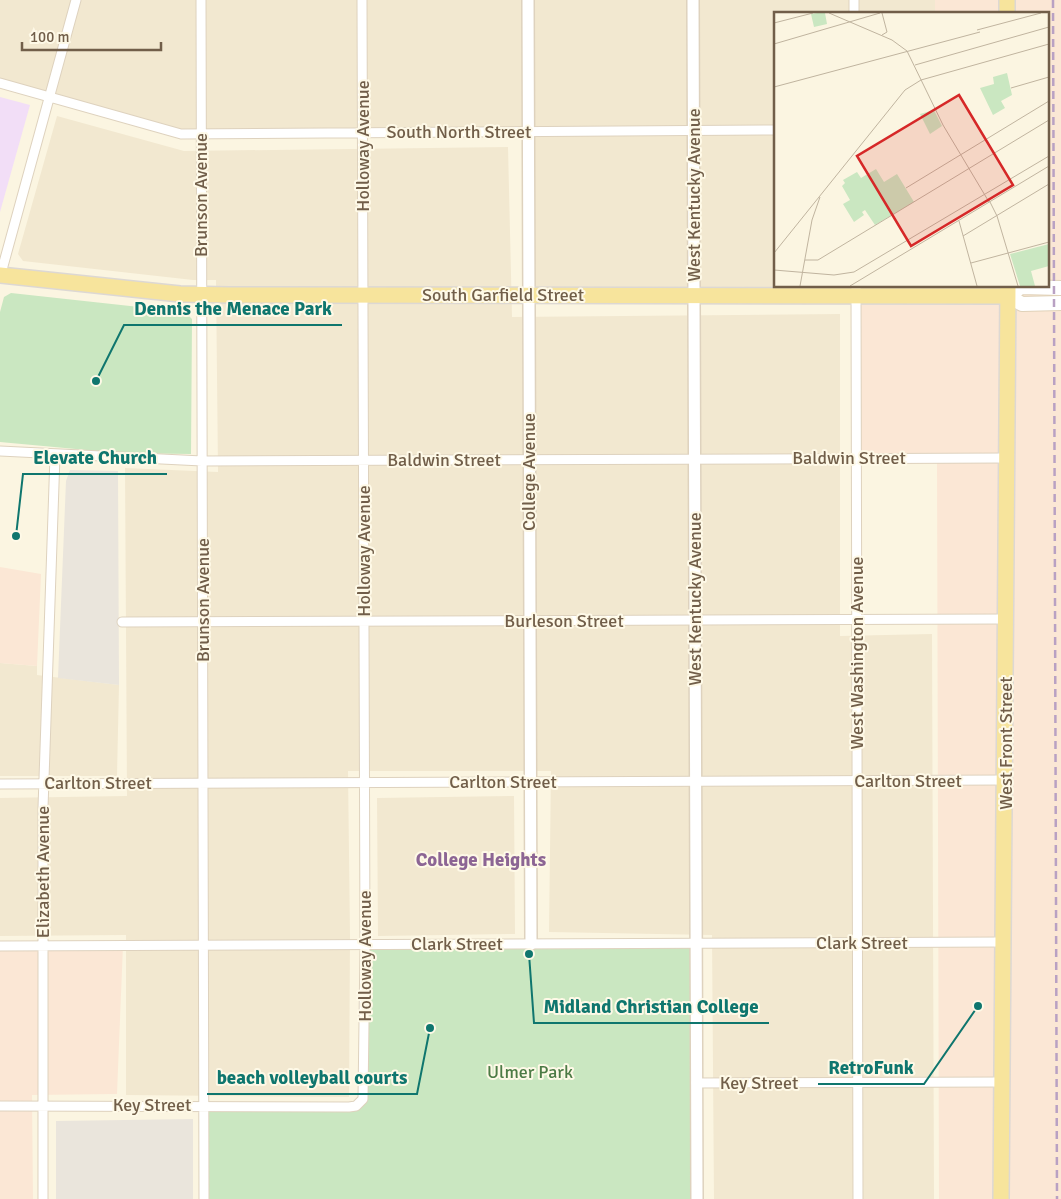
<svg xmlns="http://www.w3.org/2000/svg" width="1061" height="1199" font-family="Signika,sans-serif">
	<rect width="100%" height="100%" fill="#fbf5e1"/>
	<path fill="#f2e8d0" d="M0 0H935V14H775V286H936V296L529 297V133L185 135 0 84Z
		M57 116 184 151 508 147 512 317 840 314V636L932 634 934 1199H714L712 935 549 932 551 771H348L350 936 349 1097 126 1095V935L0 936V798L127 796 125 468 218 472 216 280H193L23 261 18 254Z
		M0 663 37 666V675L119 685 117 776H0Z
		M514 796 515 934 378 936 377 798Z"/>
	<path fill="#fbe7d5" d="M935 0H1061V1199H939L937 458H856L855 297 936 296V286H1047V14H935Z
		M0 567 41 574 37 666 0 663Z
		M0 945H123L117 1094 32 1095 33 1199H0Z"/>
	<path fill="#eae5dc" d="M70 470 118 471 119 685 58 678 66 481Z
		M193 1119V1199H56V1121Z"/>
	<path fill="#f2def7" d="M0 97 30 105 0 212Z"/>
	<path fill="#cae7c1" d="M11 293 185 312 192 319 191 454 119 453 0 442V312L4 297Z
		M693 945V1199H209L208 1107 361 1105 367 947Z"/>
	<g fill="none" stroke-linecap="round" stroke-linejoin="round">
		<defs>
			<path id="minor" d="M201 0 204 1199
				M854 0V14
				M0 83 181 134 775 130
				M0 277 76 0
				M856 286 858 1199
				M0 451 202 461 1007 458
				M122 622 1006 619
				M0 784 1005 780
				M0 946 1004 942
				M696 1083 1003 1082
				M0 1106 349 1107 356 1106 363 1099 365 945 362 0
				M43 1199V808L55 455"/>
			<path id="tertiary" d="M528 0 531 944
				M693 0 697 1199"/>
			<path id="secondary" d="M1061 288 1021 287 1008 296 1022 304 1061 303"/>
			<path id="primary" d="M1007 0V14
				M0 275 180 294 229 295 1008 296
				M1001 1199 1008 286"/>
		</defs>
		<use href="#minor" stroke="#ded2be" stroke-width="11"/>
		<use href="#tertiary" stroke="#ded2be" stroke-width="14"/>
		<use href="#secondary" stroke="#e0d2b9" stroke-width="16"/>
		<use href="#primary" stroke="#ddd8d3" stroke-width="18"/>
		<use href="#minor" stroke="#fff" stroke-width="9"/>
		<use href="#tertiary" stroke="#fff" stroke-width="11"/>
		<use href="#secondary" stroke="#fff" stroke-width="14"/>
		<use href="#primary" stroke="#f7e49c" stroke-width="15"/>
		<path stroke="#b9a1c3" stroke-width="2.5" stroke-dasharray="8 5" stroke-linecap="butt" d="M1053 0 1057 1199"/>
	</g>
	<g text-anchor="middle" stroke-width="4" stroke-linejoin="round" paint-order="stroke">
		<g font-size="18" fill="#715e49" stroke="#fef9e7">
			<text x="459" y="138">South North Street</text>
			<text transform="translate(363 146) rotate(-90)" y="6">Holloway Avenue</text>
			<text transform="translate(201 195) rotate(-90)" y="6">Brunson Avenue</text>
			<text transform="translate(694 195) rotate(-90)" y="6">West Kentucky Avenue</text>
			<text x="503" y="301">South Garfield Street</text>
			<text x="849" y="464">Baldwin Street</text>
			<text x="444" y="466">Baldwin Street</text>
			<text transform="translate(529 472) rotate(-90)" y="6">College Avenue</text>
			<text transform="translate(364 551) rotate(-90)" y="6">Holloway Avenue</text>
			<text transform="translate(695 599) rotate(-90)" y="6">West Kentucky Avenue</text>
			<text transform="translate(203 600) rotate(-90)" y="6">Brunson Avenue</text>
			<text x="564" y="627">Burleson Street</text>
			<text transform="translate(857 653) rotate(-90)" y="6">West Washington Avenue</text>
			<text transform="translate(1006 743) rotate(-90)" y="6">West Front Street</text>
			<text x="908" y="787">Carlton Street</text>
			<text x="503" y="788">Carlton Street</text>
			<text x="98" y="789">Carlton Street</text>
			<text transform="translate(43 872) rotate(-90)" y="6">Elizabeth Avenue</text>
			<text x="862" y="949">Clark Street</text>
			<text x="457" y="950">Clark Street</text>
			<text transform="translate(365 956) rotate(-90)" y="6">Holloway Avenue</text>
			<text x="759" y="1089">Key Street</text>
			<text x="152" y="1111">Key Street</text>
		</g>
		<g font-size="18" fill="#4c7b45" stroke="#fef9e7">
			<text x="530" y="1078">Ulmer Park</text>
		</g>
		<g font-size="19" font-weight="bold" fill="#8c6594" stroke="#fef9e7">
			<text x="481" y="866">College Heights</text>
		</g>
	</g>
	<g transform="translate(774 12)">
		<rect width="275" height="275" fill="#fbf5e1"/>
		<path d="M43 1H51L53 12 40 15 37 2ZM233 61 238 83 227 89 231 96 219 103 206 76 220 72 219 65ZM160 98 168 114 156 122 146 102ZM102 157 110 170 123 162 140 190 101 213 91 198 88 200 90 203 80 210 69 192 76 188 68 174 71 171 69 168 83 160 87 166ZM275 232V254L257 259 261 274H246L236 242Z" fill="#cae7c1"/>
		<path fill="none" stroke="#c0b49f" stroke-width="1" d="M55 1 118 28 133 39 169 113 215 190M0 11 39 1M203 18 267 1M108 23 113 20 108 1M0 32 106 1M141 53 275 15M147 68 275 32M0 75 206 20M237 76 275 65M132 176 275 89M215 188 223 204 244 274M185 209 203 274M189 224 275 172M0 241 131 78 147 68M31 248H44L275 108M197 251 275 230M0 258 60 263 80 260 275 144M26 274 38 208 46 185M76 274 275 154"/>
		<path fill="#d62828" fill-opacity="0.15" stroke="#d62828" stroke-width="2.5" d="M185 83 239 173 137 234 83 144Z"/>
		<rect width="275" height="275" fill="none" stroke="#715e49" stroke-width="2.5"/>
	</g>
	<path fill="none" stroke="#0f766e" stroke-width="2" d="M96 381L124 325H342M16 536L23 474H167M529 954L534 1023H769M978 1006L924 1084H818M430 1028L417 1094H207"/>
	<g fill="#0f766e" stroke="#fef9e7" stroke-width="2">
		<circle cx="96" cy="381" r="5"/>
		<circle cx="16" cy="536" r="5"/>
		<circle cx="529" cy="954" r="5"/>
		<circle cx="978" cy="1006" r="5"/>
		<circle cx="430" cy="1028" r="5"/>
	</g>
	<g font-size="19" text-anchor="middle" font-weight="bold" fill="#0f766e" stroke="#fef9e7" stroke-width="4" stroke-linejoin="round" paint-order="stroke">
		<text x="233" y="315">Dennis the Menace Park</text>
		<text x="95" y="464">Elevate Church</text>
		<text x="651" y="1013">Midland Christian College</text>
		<text x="871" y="1074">RetroFunk</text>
		<text x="312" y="1084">beach volleyball courts</text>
	</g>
	<path d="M22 42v8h139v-8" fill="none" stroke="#715e49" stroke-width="2.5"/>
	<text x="30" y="42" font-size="15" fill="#715e49" stroke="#fef9e7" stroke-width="4" paint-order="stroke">100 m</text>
</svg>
